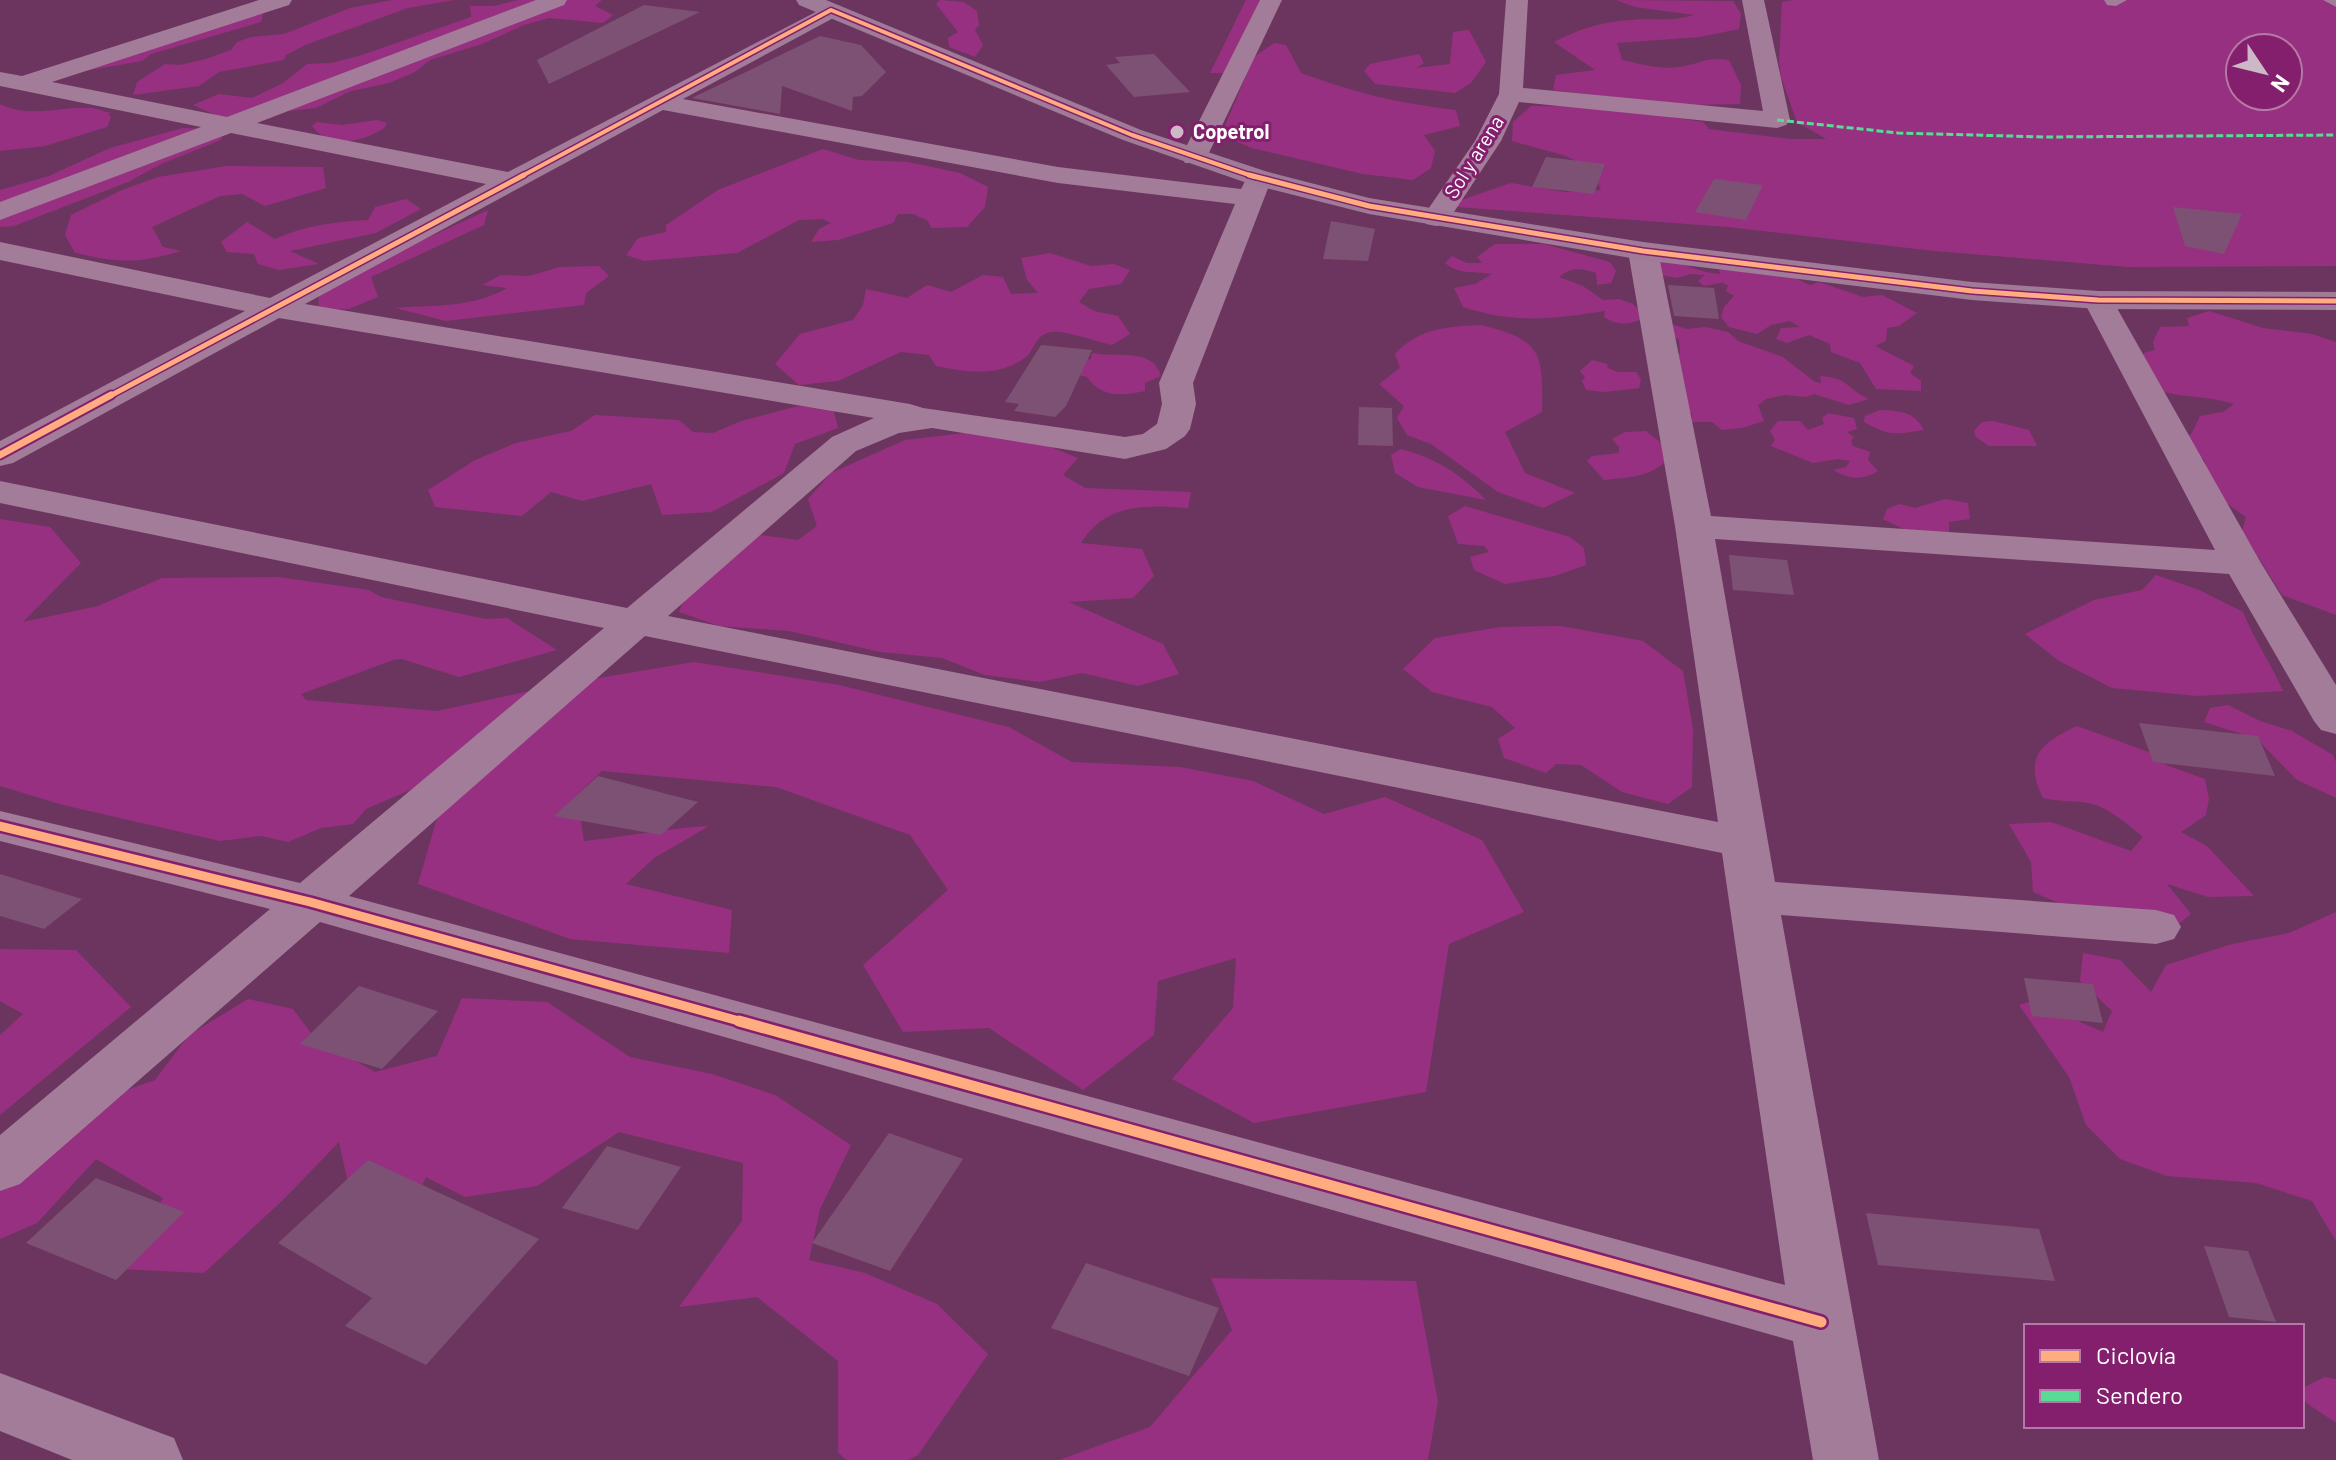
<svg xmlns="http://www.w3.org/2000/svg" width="2336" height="1460" font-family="Barlow,sans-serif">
	<rect width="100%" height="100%" fill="#6c355f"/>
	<path fill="#983081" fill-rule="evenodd" d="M392 0H454L408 8 305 45 286 55 284 60 219 72 199 86 133 95 137 82 165 64 180 65 206 59 231 50 237 42 251 37 284 34 350 8Z
		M518 0H602L595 6 613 15 603 23 549 18 524 25 482 44 430 60 415 72 389 83 351 91 316 108 222 118 193 105 219 94 252 98 283 83 307 64 331 63 362 55 471 17 470 6H494Z
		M940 0 964 2 977 11 979 25 975 30 983 45 975 57 949 47 948 38 958 32 936 4Z
		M1246 0H1260L1224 73H1210Z
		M1616 0 1733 1 1741 14 1739 29 1700 37 1617 43 1622 60C1641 64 1660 70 1679 67 1701 64 1704 57 1729 60L1741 85 1740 104 1678 105 1553 90 1556 75 1595 70 1554 42C1579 29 1604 21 1632 20 1654 18 1673 22 1694 15L1635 7Z
		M1793 0H2323L2336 7V266L2128 267 1934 251 1728 227 1444 206 1511 183 1565 192 1601 190 1593 170 1566 156 1512 141 1513 122 1531 106C1588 105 1646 113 1703 122L1709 129 1790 139H1826L1797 122 1781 77 1779 61 1782 2ZM2240 48H2288V96H2240Z
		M257 10 263 14 261 22 151 54 142 61 73 73Z
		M1469 30 1486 62 1471 83 1455 93 1375 84 1364 71 1370 64 1419 54 1424 63 1416 68 1450 64 1453 32Z
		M1274 43 1286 45 1301 73C1352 92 1401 104 1456 110L1460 126 1424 135 1435 151 1431 168 1413 180 1363 174 1252 148 1221 135 1254 57Z
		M0 104C30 119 61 106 92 108 98 109 105 112 111 113L108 114 111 117 107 127 45 146 0 151Z
		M377 120 387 123 384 128C363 142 329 150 312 126L317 122 342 125Z
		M183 128 209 129 222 136 221 140 161 164 128 182 14 226 0 227V190L49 176 110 148Z
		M823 149 859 160 908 162 960 173 988 187 985 207 967 227 931 228 928 221 913 214H898L893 223 838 240 811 242 819 229 831 223 823 219 799 220 737 253 644 261 626 255 638 238 666 232V225L718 190Z
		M227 166 323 167 326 188 265 206 242 194 220 196 152 227 163 247 181 251C136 264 121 263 75 253L65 235 71 215 122 190 158 177Z
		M406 199 421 209 376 233 290 251 319 264 279 270 258 264 254 254 227 252 221 242 247 222 275 239C305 225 336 222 368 220L375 207Z
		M488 210 484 225 371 277 378 297 349 309 318 310 319 296 399 251Z
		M1495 244H1544L1610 262 1616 271 1611 283 1597 285 1596 273C1581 268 1571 267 1559 277L1583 286 1603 300 1619 299 1633 304 1647 317C1631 324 1619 327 1604 317L1605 311C1552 319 1515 324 1463 307L1454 288 1475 284 1492 274C1476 271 1458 275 1445 263L1452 256 1467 263H1482L1477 257Z
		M1050 253 1091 266 1114 264 1130 270 1121 284 1089 289 1079 302 1094 311 1118 316 1130 334 1112 345C1098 342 1064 330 1051 332 1035 335 1035 349 1026 357 999 378 966 372 936 366L929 355 901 352 838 381 799 385 775 364 800 334 853 320 863 305 866 289 907 298 927 285 951 292 983 275 1003 277 1011 294 1038 293 1027 280 1021 258Z
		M1661 254C1681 263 1699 273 1721 274L1719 271 1722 267 1786 274 1810 285 1819 282 1863 297 1882 295 1917 313 1899 326 1887 328 1886 341 1875 346 1914 366 1910 373 1921 381V391L1876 389 1860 363 1831 352 1830 344 1809 335 1787 343 1776 339 1781 328 1800 327 1790 321 1771 325 1757 334 1729 327 1721 317 1724 307 1734 296 1726 291 1728 285 1722 284 1725 282 1704 286 1698 281 1705 275 1690 274 1677 278 1655 274Z
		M599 266 609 276 586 293 584 305 446 321 395 308C433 305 473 308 507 288L482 285 501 275 529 276 560 267Z
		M2209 311 2263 328 2312 334 2336 342V615L2282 595 2242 531 2246 517C2224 501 2204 491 2205 461L2183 441 2192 433 2200 416 2223 412 2234 404C2206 395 2186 399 2157 390L2140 362 2144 353 2155 350 2153 342 2160 327 2189 326 2187 318Z
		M1671 324 1687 329 1705 327 1728 332 1738 341 1783 357 1815 382 1821 383 1820 376C1850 378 1846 389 1869 399L1849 405 1814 394 1806 397 1785 395 1766 399 1758 405 1764 421 1742 428 1722 430 1712 422H1692V413L1682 411 1672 363 1680 353 1679 339 1670 337Z
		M1481 325C1542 340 1543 352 1542 412L1505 432 1525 473 1575 493 1543 508 1498 492 1431 444 1407 435 1397 418 1404 406 1379 384 1400 368 1395 354C1420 327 1447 327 1481 325Z
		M1092 353C1117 358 1153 347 1161 376L1145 383V391C1123 396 1101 398 1087 377L1066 372 1077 361 1091 359Z
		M1592 360 1607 364 1608 368 1618 372H1636L1641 380 1639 388 1605 392 1586 390 1582 381 1585 377 1580 371Z
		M798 406 833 409 838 428 795 444 784 473 712 512 662 515 651 484 582 501 551 492 522 516 435 507 428 490 475 460 516 443 571 431 595 415 679 420 693 432 713 433 741 421Z
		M1880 410C1900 411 1914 411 1924 430 1897 434 1889 437 1864 422L1865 416Z
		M1828 413 1854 418 1857 429 1847 432 1854 437 1851 441 1853 446 1870 452 1868 460 1878 471C1861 481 1850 479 1833 470L1846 467 1850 461 1838 459 1813 463 1771 446 1775 440 1770 431 1778 421H1800L1808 430 1824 424 1822 418Z
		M1993 421 2029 430 2037 446H1989L1976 437 1974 431 1982 422Z
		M981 431 1031 439 1078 458 1063 475 1085 488 1191 492 1188 508C1146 505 1106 503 1081 543L1142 549 1154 576 1133 598 1069 602 1163 644 1179 674 1138 686 1082 673 1040 682 985 675 942 658 880 652 789 631 719 626 679 612 692 580 760 535 798 540 817 526 808 499 831 473 905 440Z
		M1646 431 1661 443 1666 461C1649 478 1626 477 1604 480L1587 461 1592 456 1619 453V447L1612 439 1625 432Z
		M1401 449C1435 458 1461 474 1486 500L1418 487 1395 473 1391 455Z
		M1945 499 1968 503 1970 519 1949 522V532L1924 539 1883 519 1887 509 1899 504 1915 508Z
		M1465 506 1570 537 1584 548 1586 565 1555 576 1505 584 1474 570 1470 557 1489 552 1484 546 1458 544 1448 516Z
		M0 519 50 527 81 563 23 622 98 606 162 578 278 577 369 590 381 597 486 619 507 618 557 650 459 677 402 659 393 660 301 694 306 700 437 711 563 684 694 662 839 685 1009 727 1072 762 1180 767 1253 781 1324 814 1385 797 1482 840 1524 912 1449 944 1426 1092 1254 1123 1172 1079 1233 1008 1236 958 1158 981 1154 1035 1083 1090 989 1028 903 1032 863 965 948 890 910 835 776 787 602 771 577 795 584 841C626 837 666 828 709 826L654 858 626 884 732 910 729 953 570 939 418 884 437 818 424 784 366 809 353 824 321 828 288 842 261 836 220 841 63 805 0 786Z
		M2156 575 2199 590 2243 612C2254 640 2271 663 2283 691L2198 696 2112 688 2059 661 2025 634 2094 600 2142 590Z
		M1561 626 1643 641 1683 671 1693 729 1692 787 1668 804 1622 792 1581 765 1556 764 1546 773 1504 758 1498 739 1515 728 1492 707 1432 692 1403 669 1435 638 1500 627Z
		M2228 705 2260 721 2292 731 2333 755 2336 762V798L2297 780 2257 739 2204 722 2210 708Z
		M2077 726 2154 754 2166 765 2205 779 2209 799 2206 815 2181 832 2207 846 2254 896 2208 897 2167 884 2191 914 2170 931 2131 934 2033 892 2031 862 2009 824 2051 822 2131 851 2143 837C2129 825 2107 806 2088 803 2072 800 2059 802 2043 798 2023 757 2041 743 2077 726Z
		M2336 912V1241L2312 1201 2256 1183 2167 1176 2120 1159 2086 1125 2069 1077 2019 1005 2045 997 2069 1017 2103 1032 2112 1011 2080 981 2083 953 2120 960 2151 992 2166 965 2232 944 2289 933Z
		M0 949 76 950 131 1007 0 1115V1035L23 1014 0 1001Z
		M462 998 547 1002 630 1057 712 1074 775 1095 851 1145 820 1209 809 1260 865 1273 937 1304 988 1354 918 1455 908 1460H846L838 1452V1361L757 1297 679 1307 742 1221 743 1163 619 1132 537 1186 465 1197 426 1177 397 1240 352 1201 339 1142 284 1199 204 1273 119 1269 163 1198 96 1159 37 1223 0 1239V1150L39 1121 155 1080 189 1035 248 999 293 1009 314 1037 375 1072 437 1056Z
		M1211 1278 1416 1281 1438 1402 1428 1460H1059L1150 1427 1232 1330Z
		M2325 1377 2336 1379V1423L2302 1400V1388Z"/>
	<path fill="#7d5173" d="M644 5 700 12 549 84 537 60Z
		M820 36 861 45 886 72 862 96 853 97 852 111 782 86 780 114 692 98Z
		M1154 54 1190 92 1134 97 1106 65 1120 63 1115 57Z
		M1546 157 1605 164 1594 194 1532 187Z
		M1714 179 1763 185 1746 220 1695 212Z
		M2173 207 2242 214 2224 254 2185 246Z
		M1331 221 1375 229 1368 261 1323 259Z
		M1668 285 1714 288 1719 319 1674 316Z
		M1041 345 1092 350 1066 406 1055 417 1014 411 1019 404 1005 402Z
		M1359 407 1392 408 1393 446 1358 445Z
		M1729 555 1787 560 1794 595 1733 590Z
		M2139 723 2258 736 2275 776 2153 762Z
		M598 776 698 802 661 835 554 816Z
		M0 874 82 899 44 929 0 916Z
		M2024 978 2093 984 2103 1023 2032 1016Z
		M359 986 438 1011 382 1069 300 1044Z
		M889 1133 963 1159 890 1271 812 1243Z
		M607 1146 681 1167 638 1230 562 1208Z
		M368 1160 539 1239 426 1365 345 1326 372 1298 278 1243Z
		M96 1178 184 1212 116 1280 26 1243Z
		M1866 1213 2039 1229 2055 1281 1878 1265Z
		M2204 1246 2248 1251 2276 1322 2229 1317Z
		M1086 1263 1219 1308 1189 1376 1051 1328Z"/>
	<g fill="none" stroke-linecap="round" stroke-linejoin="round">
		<path fill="#a27c99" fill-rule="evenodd" d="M259 0H292L289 5 52 82 227 117 536 0H567L564 5 257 123 508 172 831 4 842 10 839 15 683 99 1058 167 1241 189 1250 172H1268L1272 178 1193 383 1196 404 1190 429 1185 436 1166 449 1125 459 932 428 899 433 856 451 668 616 1718 822 1675 526 1628 251 1633 245 1643 242 1653 245 1658 251 1711 516 2215 550 2083 300 2087 294 2098 291 2109 294 2261 563 2336 685V734L2321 730 2314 721 2229 574 1715 539 1775 882 2156 910 2174 915 2181 927 2174 939 2156 944 1781 915 1879 1460H1813L1793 1341 320 922 20 1184 0 1191V1135L270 909 0 841V811L300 883 604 628 0 503V481L627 608 832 437 874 418 279 318 13 463 0 466V441L245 311 0 260V242L270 298 486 184 231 133 0 220V202L201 127 0 86V72L22 76ZM663 110 1058 183 1235 204 1159 383 1162 404 1157 424 1143 434 1125 437 923 408 910 404 305 304ZM645 636 1722 853 1785 1285 349 896Z
			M1260 0H1282L1207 157 1203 163H1185L1181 157Z
			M1506 0H1528L1523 88 1763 111 1742 0H1764L1790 120 1786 125 1777 128 1519 102 1501 141 1446 224 1436 226 1426 224 1422 218 1475 141 1499 94Z
			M2104 0H2127L2116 6 2107 5Z
			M2323 0H2336V7Z
			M0 1373 174 1438 183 1460H72L0 1431Z"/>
		<path fill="#9f7b97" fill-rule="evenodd" d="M796 0H826L1141 130 1268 172 1369 198 1643 242 1972 282 2098 291 2336 292V310L2098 309 1972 300 1643 260 1369 214 1250 184 1123 140 799 5Z"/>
		<path stroke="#5adb95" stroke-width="3" stroke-dasharray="7 3" stroke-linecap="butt" d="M1777 120 1898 133 2046 137 2336 135"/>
		<defs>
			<path id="cycleway-far4" d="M520 177 831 10 1132 135 1255 177"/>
			<path id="cycleway-far3" d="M1249 175 1369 206 1643 251 1972 291 2098 300 2336 301
				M108 397 524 175"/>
			<path id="cycleway-far2" d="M0 455 111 395"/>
			<path id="cycleway-far1" d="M0 826 310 902 746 1023"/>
			<path id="cycleway" d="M739 1021 1821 1322"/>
		</defs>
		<use href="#cycleway-far4" stroke="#831f6c" stroke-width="7"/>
		<use href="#cycleway-far3" stroke="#831f6c" stroke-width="8"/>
		<use href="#cycleway-far2" stroke="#831f6c" stroke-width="11"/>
		<use href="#cycleway-far1" stroke="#831f6c" stroke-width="14"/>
		<use href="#cycleway" stroke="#831f6c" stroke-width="16"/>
		<use href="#cycleway-far4" stroke="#ffac80" stroke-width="4"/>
		<use href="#cycleway-far3" stroke="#ffac80" stroke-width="5"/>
		<use href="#cycleway-far2" stroke="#ffac80" stroke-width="7"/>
		<use href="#cycleway-far1" stroke="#ffac80" stroke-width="9"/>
		<use href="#cycleway" stroke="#ffac80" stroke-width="11"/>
	</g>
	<circle fill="#ccb8c7" stroke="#831f6c" stroke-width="3" cx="1177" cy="132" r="8"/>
	<g text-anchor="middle" stroke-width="6" stroke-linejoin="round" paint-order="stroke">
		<g font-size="20" font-weight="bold" fill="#fff" stroke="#831f6c" text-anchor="start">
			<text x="1193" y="139">Copetrol</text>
		</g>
		<g font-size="20" fill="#fff" stroke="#831f6c">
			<text transform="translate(1474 157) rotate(-58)" y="7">Sol y arena</text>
		</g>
	</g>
	<rect x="2024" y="1324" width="280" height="104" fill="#831f6c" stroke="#b579a7" stroke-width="2"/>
	<rect x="2040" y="1350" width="40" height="12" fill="#ffac80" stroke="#b579a7" stroke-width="2"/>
	<text x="2096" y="1364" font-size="24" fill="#ffffff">Ciclovía</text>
	<rect x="2040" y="1390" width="40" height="12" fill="#5adb95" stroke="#b579a7" stroke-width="2"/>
	<text x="2096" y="1404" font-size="24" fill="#ffffff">Sendero</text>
	<g transform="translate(2264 72) rotate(125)"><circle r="38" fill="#831f6c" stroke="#b579a7" stroke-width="2"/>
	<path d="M0-6L14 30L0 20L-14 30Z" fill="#ccb8c7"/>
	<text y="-12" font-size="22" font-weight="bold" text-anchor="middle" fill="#ffffff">N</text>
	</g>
</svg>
